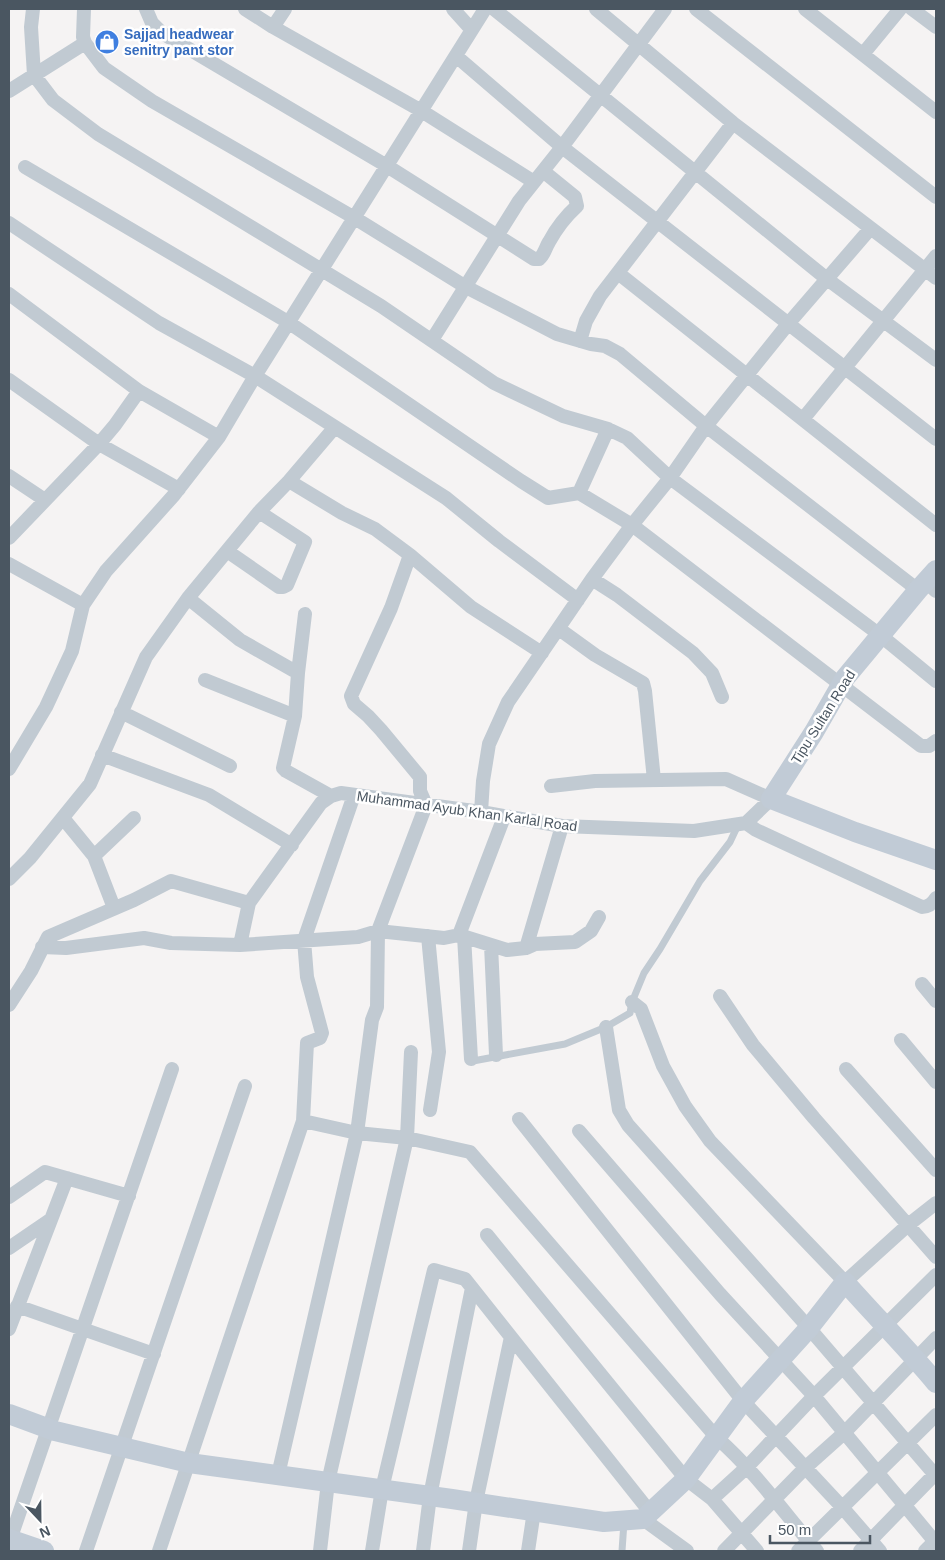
<svg xmlns="http://www.w3.org/2000/svg" width="945" height="1560" font-family="Arial,sans-serif">
	<rect width="100%" height="100%" fill="#f5f3f3"/>
	<g fill="none" stroke-linecap="round" stroke-linejoin="round">
		<path stroke="#c1cad2" stroke-width="7" d="M471 1059 473 1061 565 1044 606 1027 630 1013 632 1002 644 973 660 949 700 881 730 842 738 825
			M622 1551 624 1522"/>
		<path stroke="#c1cad2" stroke-width="14" d="M33 9 31 27 34 75 53 100 98 134 381 306 494 383 563 416 608 429 627 438 670 478 880 635 936 681
			M84 9 83 37 85 43 104 68 152 101 353 217 466 287 557 334 591 344 605 346 620 354 706 426 918 590
			M146 9 152 23 162 33 387 166 534 259H539C545 254 545 248 549 242 556 229 566 216 577 206L575 197 543 171
			M245 9 273 27 420 110 534 182
			M453 9 471 29
			M494 9 827 279 936 360
			M596 9 733 123 936 278
			M696 9 936 197
			M805 9 936 112
			M912 9 936 27
			M273 27 285 9
			M863 54 900 9
			M456 56 562 147 936 439
			M9 91 85 43
			M25 167 288 322 521 481 548 498 579 493
			M9 223 159 323 255 376 446 498 499 541 578 600
			M618 273 936 525
			M9 294 139 391 219 437
			M432 340 519 201 562 147 665 9
			M580 341 586 321 600 296 733 123
			M9 380 99 444 179 489
			M803 419 936 256
			M608 429 579 493 632 525 921 746H929L936 741
			M9 476 45 500
			M289 481 342 513 375 529 410 555 471 607 542 653
			M9 538 99 444 115 425 139 391
			M227 551 279 587H283L287 585 305 542 259 512
			M9 564 83 605
			M592 579 617 595 693 653 712 673 722 697
			M926 582 936 591
			M188 598 240 640 298 673
			M305 614 298 673 295 716 283 768 286 771 331 796
			M559 629 595 655 643 683 645 691 654 780
			M205 680 295 716
			M121 712 230 766
			M102 755 209 795 292 845
			M9 769 46 707 72 651 83 605 106 571 174 495 219 437 255 376 485 9
			M481 812 483 781 489 744 508 702 592 579 632 525 670 478 706 426 788 324 870 229
			M63 818 94 856 114 908
			M746 823 756 830 922 907C929 907 933 903 936 898
			M94 856 134 818
			M9 879 30 858 90 784 146 657 188 598 259 512 289 481 335 427
			M459 935 504 817
			M428 936 439 1052 430 1110
			M464 936 471 1059
			M240 945 249 903 321 803 331 796 341 793 481 812 562 826 694 831 746 823 771 799 726 779 595 781 551 786
			M491 945 496 1055
			M42 947 66 948 144 938 171 943 240 945 358 937 378 931 444 938 459 935 507 950 526 948 535 944 575 942 591 931 599 917
			M526 948 562 826
			M922 984 936 1001
			M720 996 753 1045 814 1118 936 1257
			M632 1002 641 1009 663 1066 685 1106 710 1141 845 1282 908 1225 936 1203
			M9 1005 31 971 48 937 134 900 171 881 249 903
			M606 1027 619 1110 628 1125 809 1328 936 1476
			M901 1040 936 1082
			M846 1069 936 1170
			M519 1119 743 1401 842 1507 880 1551
			M303 1121 357 1133 407 1138 470 1152 717 1438C753 1469 786 1515 817 1551
			M579 1131 720 1294 814 1396 936 1543
			M9 1197 45 1172 129 1196
			M487 1235 686 1479 712 1499 746 1468 814 1396 936 1275
			M9 1248 50 1220
			M17 1306 154 1354
			M9 1329 67 1178
			M278 1475 357 1133 372 1020 377 1007 378 931 426 805 420 791V777L381 730 368 716 354 704 351 696 391 608 410 555
			M712 1499 757 1551
			M643 1519 687 1551
			M10 1540 172 1069
			M86 1551 245 1086
			M159 1551 303 1121 307 1043 320 1038 322 1033 307 977 304 940 354 795
			M320 1551 328 1482 407 1138 411 1052
			M372 1551 382 1489 434 1270 465 1279 650 1512
			M423 1551 430 1496 472 1288
			M469 1551 476 1502 511 1337
			M528 1551 534 1511
			M724 1551 806 1467 844 1433 936 1338
			M798 1551 936 1415
			M860 1551 936 1473
			M925 1551 936 1540"/>
		<path stroke="#c1cbd6" stroke-width="20" d="M936 570 918 590 845 678 814 732 771 799 855 832 936 860
			M9 1414 55 1431 189 1463 452 1499 604 1522 643 1519 686 1479 743 1401 809 1328 845 1282C875 1316 907 1348 936 1383
			M9 1539 44 1551"/>
	</g>
	<defs>
		<symbol id="shop-disc" viewBox="-11 -11 22 22"><circle r="9.5" fill="#3f7fe0" stroke="#fff"/><path d="M-5-2.5h2.3a2.7 3.5 0 0 1 5.4 0H5L5.5 6h-11ZM-1.5-2.5h3a1.5 2.3 0 0 0-3 0Z" fill="#fff"/></symbol>
	</defs>
	<g fill-rule="evenodd">
		<use href="#shop-disc" x="93" y="28" width="28" height="28"/>
	</g>
	<g text-anchor="middle" stroke-width="5" stroke-linejoin="round" paint-order="stroke">
		<g font-size="14" font-weight="bold" fill="#366cbe" stroke="#fff" text-anchor="start">
			<text x="124" y="39">Sajjad headwear<tspan x="124" dy="16">senitry pant stor</tspan></text>
		</g>
		<g font-size="14" fill="#4a5661" stroke="#fff">
			<text transform="translate(823 717) rotate(-58)" y="5">Tipu Sultan Road</text>
			<text transform="translate(467 811) rotate(8)" y="5">Muhammad Ayub Khan Karlal Road</text>
		</g>
	</g>
	<rect width="945" height="1560" fill="none" stroke="#4a5661" stroke-width="20"/>
	<g transform="translate(40 1520) rotate(158)" stroke="#ffffff" stroke-width="4" paint-order="stroke">
	<path d="M0-4L9 19L0 12L-9 19Z" fill="#4a5661"/>
	<text y="-8" font-size="14" font-weight="bold" text-anchor="middle" fill="#4a5661">N</text>
	</g>
	<path d="M770 1535v8h100v-8" fill="none" stroke="#4a5661" stroke-width="2.5"/>
	<text x="778" y="1535" font-size="15" fill="#4a5661" stroke="#ffffff" stroke-width="4" paint-order="stroke">50 m</text>
</svg>
